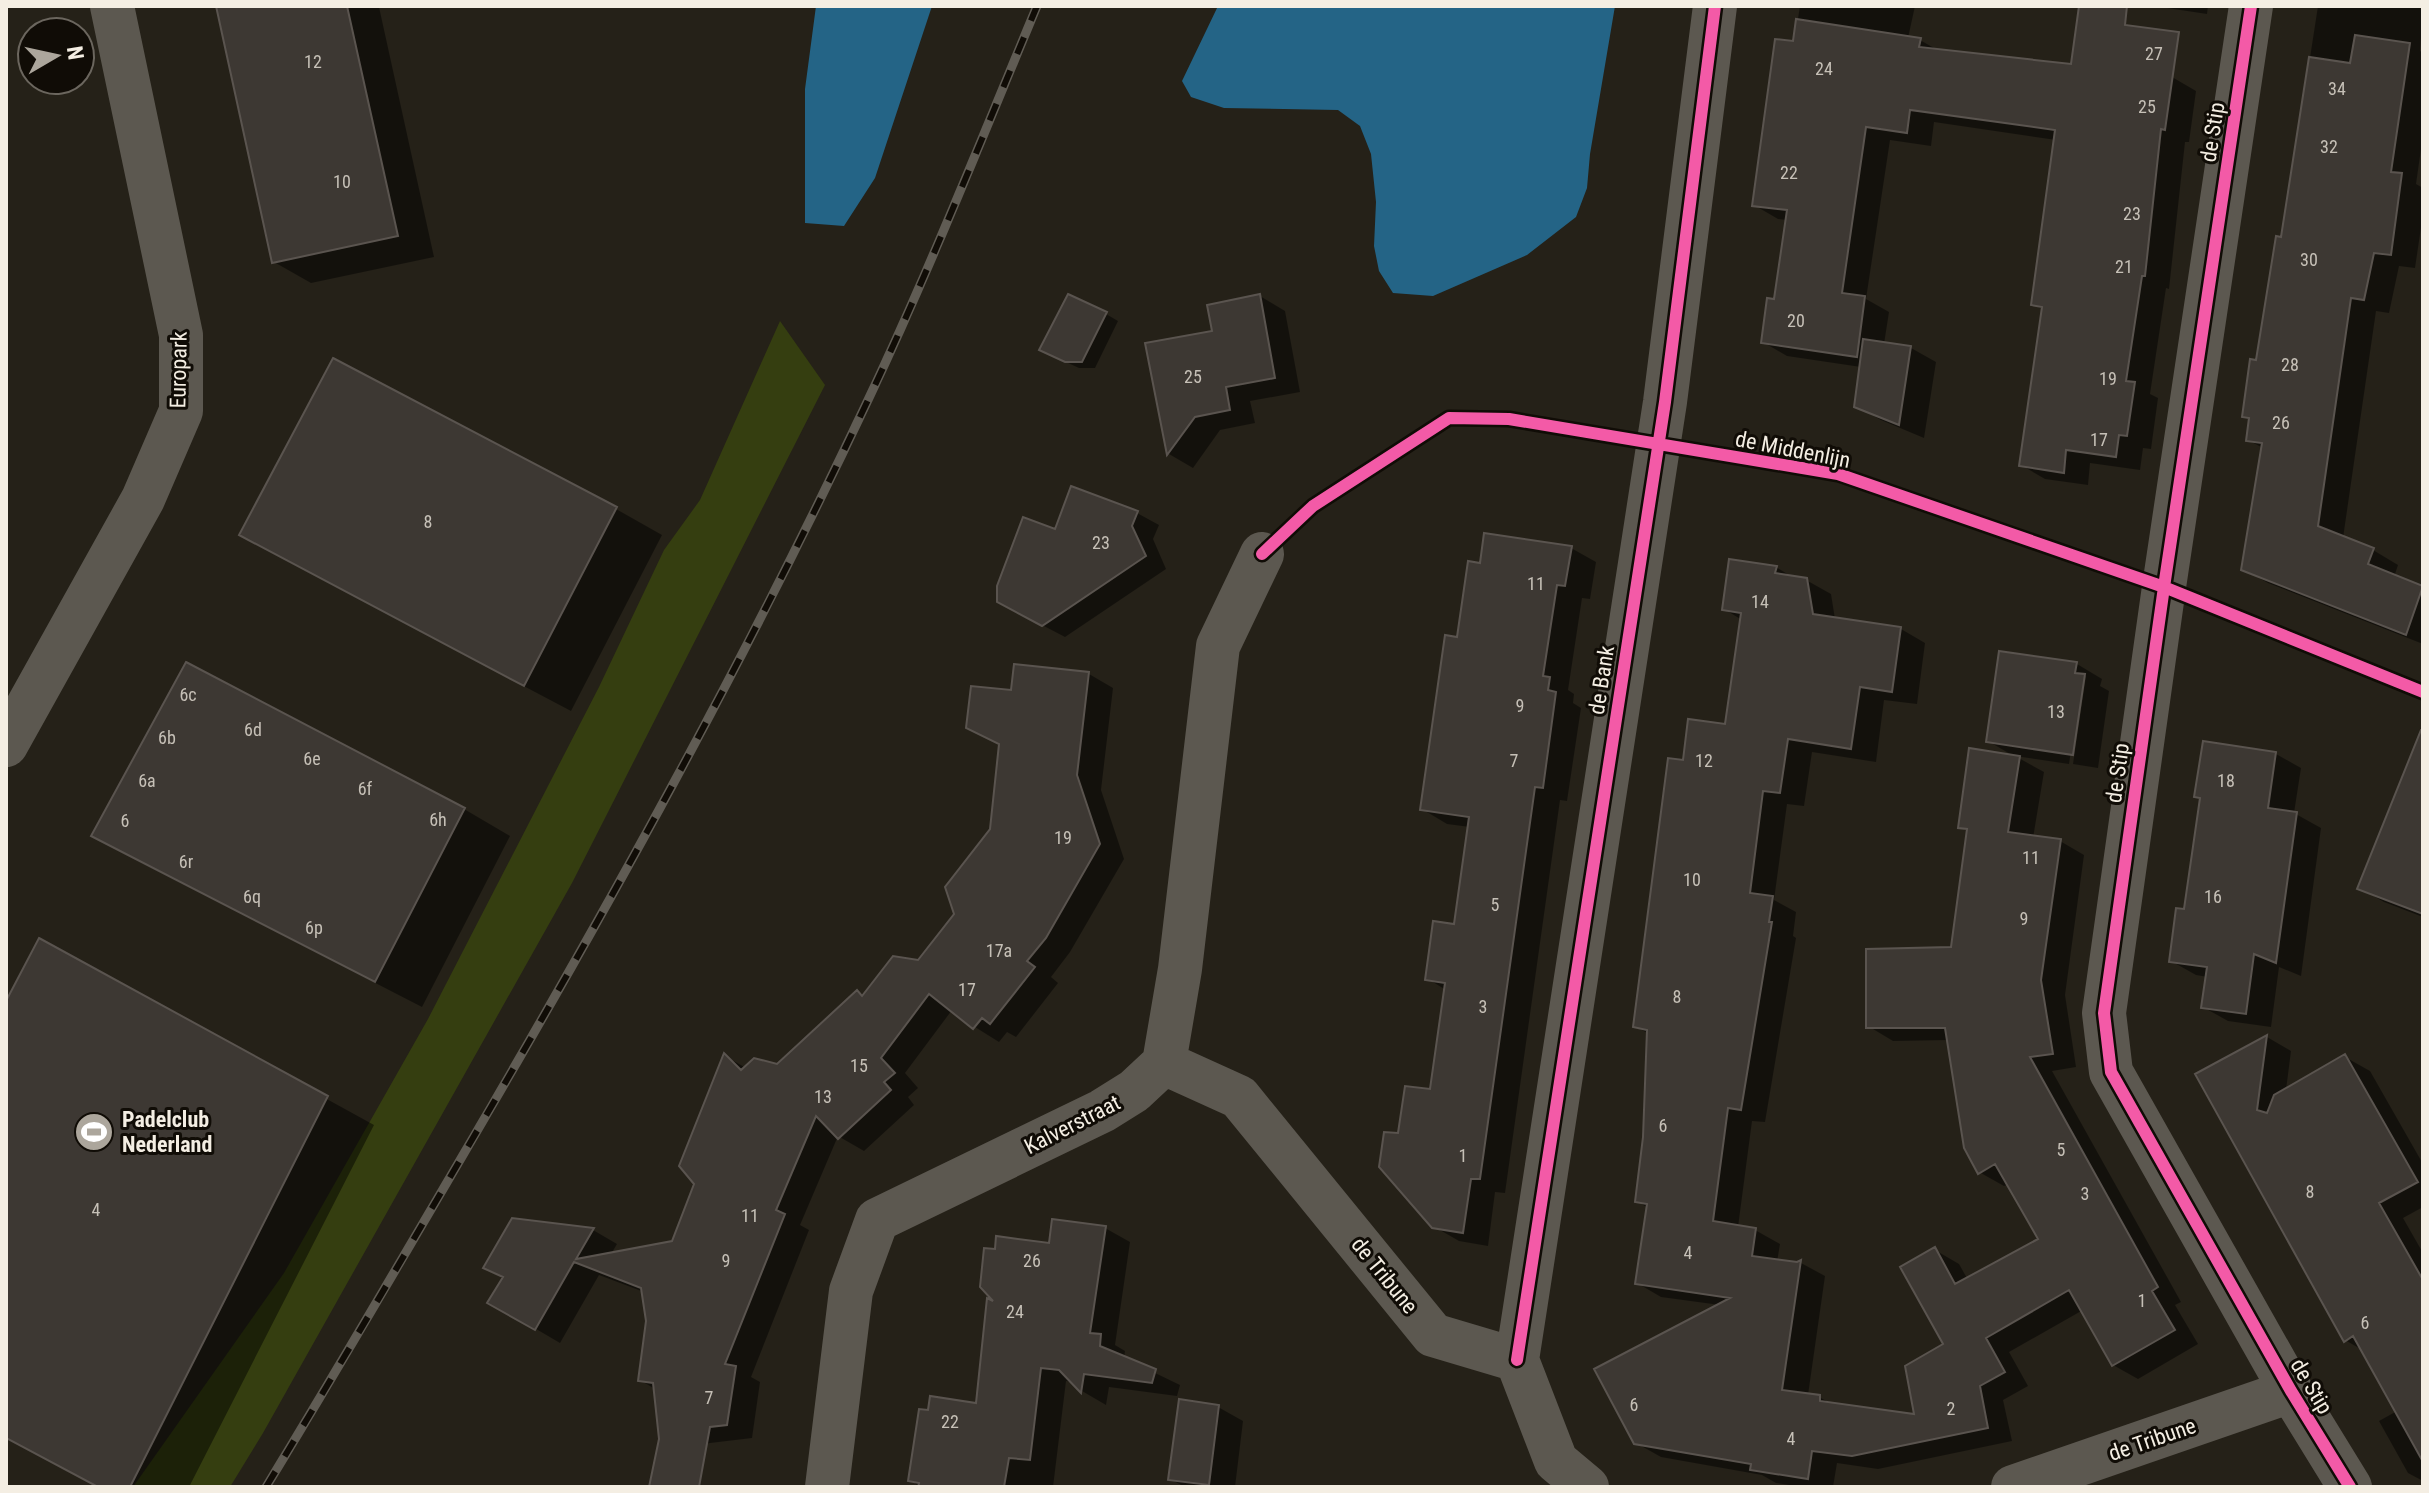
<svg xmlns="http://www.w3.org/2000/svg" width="2429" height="1493" font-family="'Roboto Condensed',sans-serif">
	<rect width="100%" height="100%" fill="#252118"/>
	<path fill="#353e10" d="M780 321 825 385 572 883 263 1433 230 1487H133L284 1273 428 1019 599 687 664 550 700 500Z"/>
	<path fill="#246486" d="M816 6H932L875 178 844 226 805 223V89Z
		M1218 6H1615L1590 154 1587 188 1576 217 1527 255 1433 296 1393 293 1379 271 1374 246 1376 202 1371 154 1360 126 1338 110 1224 108 1191 97 1182 81Z"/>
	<path fill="#0007" d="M248 6 379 7 434 257 311 283 274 262Z
		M1800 6H1915L1908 38 1920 40 1941 52 2172 77 2196 91 2189 142H2185L2169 289 2166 288 2150 394 2158 398 2151 449 2143 448 2140 470 2090 463 2088 485 2045 479 2021 465 2044 310 2033 304 2056 140 1934 122 1931 146 1890 140 1866 299 1889 312 1884 344 1911 348 1936 362 1924 438 1881 420 1856 406 1861 367 1787 356 1763 342 1775 301 1787 220 1778 219 1754 205 1794 44Z
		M2154 6H2208L2207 14Z
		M2318 6H2417L2423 10 2420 51 2423 53V135L2416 184 2423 188V214L2415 268 2399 266 2389 313 2376 311 2343 538 2373 550 2398 565 2394 577 2423 589V644L2268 583 2243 569 2263 448 2248 440 2251 420 2244 416 2258 363 2282 239Z
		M1260 296 1285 311 1300 392 1250 401 1255 423 1220 430 1193 468 1169 454 1148 344 1215 333Z
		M1106 314 1118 321 1095 368H1079L1053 356Z
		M616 509 662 535 571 711 287 561Z
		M1137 513 1159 525 1153 539 1166 569 1065 637 1021 614Z
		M1571 548 1596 562 1590 599 1582 598 1568 690 1574 694 1573 703 1581 708 1567 801 1560 800 1505 1193 1495 1192 1488 1246 1459 1241 1433 1226 1400 1136 1432 1092 1446 990 1428 979 1456 926 1470 827 1447 824 1422 809 1481 565Z
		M1776 567 1794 578 1806 580 1831 594 1835 619 1901 629 1925 643 1917 704 1884 700 1876 762 1812 752 1804 806 1787 804 1774 900 1796 912 1793 936 1796 938 1765 1122 1752 1121 1738 1227 1755 1230 1780 1244 1777 1262 1797 1264 1801 1263 1825 1276 1808 1395 1819 1397 1832 1404 1917 1416 1946 1345 1935 1250 1959 1264 1968 1280 2040 1240 2009 1184 2004 1186 1979 1172 1949 1040 1893 1041 1868 1026 1952 949 1969 832 1960 827 2017 758 1988 741 2077 664 2102 679 2100 686 2109 691 2098 768 2073 764 2086 676H2082L2069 764 2015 756 2044 772 2033 838 2060 841 2084 855 2065 995 2076 1067 2052 1071 2181 1302 2175 1305 2198 1344 2138 1379 2113 1365 2083 1310 2009 1352 2028 1386 2003 1400 2012 1441 1878 1469 1837 1463 1833 1487H1802L1776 1483 1762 1475 1661 1457 1636 1443 1720 1305 1661 1297 1637 1283 1648 1208 1637 1201 1645 1137 1649 1034 1635 1026 1685 762 1726 726 1742 620 1724 609Z
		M1089 674 1113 688 1101 790 1124 859 1070 952 1051 977 1058 983 1016 1037 1007 1032 999 1042 975 1027 952 1010 905 1073 918 1088 908 1097 914 1105 864 1151 838 1136 800 1225 809 1230 751 1377 760 1382 752 1438 685 1446 655 1389 640 1380 648 1321 644 1292 599 1275 560 1343 490 1302 505 1278 513 1220 593 1230 617 1244 611 1254 673 1243 697 1184 725 1056 746 1068 777 1067 857 992 864 996 919 962 957 915 992 829 1001 745 968 727 1013 692Z
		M2276 754 2301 768 2294 813 2321 828 2301 976 2279 967 2271 1027 2228 1021 2203 1007 2208 977 2196 975 2171 961 2185 912Z
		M2423 807V917L2384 902 2360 888Z
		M464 809 510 836 422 1007 140 862 94 835Z
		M40 941 374 1125 189 1487H99L6 1437V1004Z
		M2267 1037 2291 1051 2286 1090 2345 1057 2370 1071 2423 1164V1207L2403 1218 2423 1253V1481L2408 1473 2379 1421 2397 1411 2364 1351 2345 1340 2198 1075Z
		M1105 1228 1130 1242 1115 1345 1125 1351 1124 1358 1180 1385 1177 1396 1109 1387 1106 1405 1082 1391 1073 1382 1066 1381 1053 1487H920L911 1480 977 1405 1001 1307 1051 1245Z
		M1218 1407 1243 1421 1235 1487H1185L1170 1479Z"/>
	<path fill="#3d3833" stroke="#5a544f" stroke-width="2" d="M216 6H347L398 236 272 263Z
		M2079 6H2127L2125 25 2179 32 2165 130 2161 129 2145 276H2142L2126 381 2135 382 2127 436 2119 435 2116 457 2066 450 2064 473 2019 466 2042 307 2031 305 2055 130 1910 110 1907 133 1866 127 1842 293 1865 296 1857 357 1761 343 1767 298 1774 299 1787 210 1752 206 1775 39 1793 41 1796 19 1921 38 1919 47 2071 64Z
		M2355 35 2410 43 2391 172 2402 173 2391 255 2374 253 2364 300 2351 298 2318 526 2374 548 2368 564 2423 586 2406 635 2241 570 2262 443 2246 441 2249 418 2242 417 2250 359 2256 360 2276 236 2281 237 2309 57 2350 63Z
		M1068 294 1107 312 1082 362H1065L1039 350Z
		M1260 294 1275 378 1226 387 1230 410 1195 417 1167 455 1145 343 1212 331 1207 305Z
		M1863 339 1911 346 1899 425 1854 407Z
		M333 358 617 507 524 686 239 535Z
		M1071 486 1138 511 1132 526 1146 556 1042 626 997 602V586L1023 517 1055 529Z
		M1484 533 1572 546 1565 586 1557 585 1543 676 1550 677 1548 690 1556 692 1543 788 1535 787 1480 1179H1471L1463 1233 1432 1228 1379 1167 1384 1132 1398 1133 1405 1086 1430 1089 1445 983 1425 980 1429 951 1433 921 1454 924 1469 817 1420 810 1445 635 1457 637 1468 561 1480 563Z
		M1729 559 1777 566 1775 573 1807 578 1813 614 1901 627 1892 692 1860 687 1851 749 1788 739 1780 793 1763 791 1750 893 1773 896 1769 922H1772L1741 1110 1728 1108 1713 1221 1756 1228 1752 1256 1797 1262 1801 1260 1782 1390 1820 1395V1401L1914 1414 1905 1366 1943 1344 1900 1267 1935 1247 1955 1284 2038 1239 1995 1164 1978 1174 1964 1148 1945 1028H1866V949L1951 947 1967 829 1958 828 1969 748 2020 756 2008 832 2061 839 2041 980 2053 1054 2030 1057 2158 1287 2152 1291 2175 1330 2112 1366 2069 1290 1986 1338 2005 1372 1980 1386 1988 1428 1852 1456 1812 1451 1808 1479 1750 1470 1751 1464 1634 1444 1594 1369 1730 1298 1635 1284 1647 1204 1635 1202 1643 1137 1647 1030 1633 1027 1668 758 1683 760 1688 719 1725 724 1741 613 1722 610Z
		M1999 651 2077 662 2075 673 2085 674 2073 755 1986 742Z
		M186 662 465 808 375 982 91 836Z
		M1014 664 1089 672 1077 775 1100 844 1046 938 1027 961 1035 967 990 1024 982 1018 973 1029 929 994 881 1058 895 1073 884 1082 891 1090 838 1139 816 1116 776 1210 785 1214 725 1364 736 1366 727 1425 710 1427 699 1487H649L659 1439 653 1383 638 1381 646 1321 641 1288 574 1262 535 1330 487 1303 503 1277 483 1268 512 1218 594 1228 576 1259 672 1241 694 1184 679 1166 724 1053 741 1070 754 1058 777 1064 857 990 862 996 893 956 918 960 954 914 945 887 990 829 999 744 966 728 971 686 1011 690Z
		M2421 730H2423V914L2357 889Z
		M2203 741 2276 752 2268 808 2297 812 2276 963 2254 954 2246 1014 2201 1008 2207 967 2169 962 2176 908 2184 909 2200 798 2194 797Z
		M39 938 328 1096 130 1487H98L6 1438V1001Z
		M2267 1035 2257 1110 2267 1113 2274 1095 2345 1054 2418 1182 2379 1203 2423 1280V1462L2353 1336 2344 1342 2195 1074Z
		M1052 1219 1106 1226 1090 1333 1101 1334 1100 1346 1156 1369 1152 1383 1084 1374 1081 1393 1059 1370 1041 1368 1030 1460 1009 1458 1004 1487H918L919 1483 908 1481 919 1409 928 1410 930 1396 976 1403 987 1298 993 1301 980 1287 984 1248 995 1249 996 1236 1049 1243Z
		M1179 1399 1219 1405 1209 1485 1168 1480Z"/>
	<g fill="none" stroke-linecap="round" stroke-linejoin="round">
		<path stroke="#5c5850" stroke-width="44" d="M2251 6 2164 587 2104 1013 2111 1072 2291 1391 2350 1487
			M6 745 143 499 181 411V335L112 6
			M1164 1063 1239 1097 1433 1335 1517 1360 1556 1461 1587 1487
			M1517 1360 1665 402 1715 6
			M827 1487 851 1291 877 1220 1102 1111 1134 1091 1164 1063 1180 969 1218 646 1262 554
			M2013 1487 2291 1391"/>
		<defs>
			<path id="rail" d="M266 1487C333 1377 398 1266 463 1155 608 908 746 659 868 400 929 271 982 138 1037 6"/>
		</defs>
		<use href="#rail" stroke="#605c54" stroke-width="9"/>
		<use href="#rail" stroke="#100c06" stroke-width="6" stroke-dasharray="18" stroke-linecap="butt"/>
		<defs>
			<path id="cycleway" d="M2251 6 2164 587 2104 1013 2111 1072 2291 1391 2350 1487
				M1262 554 1313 506 1449 418 1509 419 1838 474 2164 587 2423 692
				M1517 1360 1665 402 1715 6"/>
		</defs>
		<use href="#cycleway" stroke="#100c06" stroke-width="17"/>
		<use href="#cycleway" stroke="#f35aa7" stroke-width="12"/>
	</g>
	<defs>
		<symbol id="stadium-disc" viewBox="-11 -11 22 22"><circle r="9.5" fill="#aca69c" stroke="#100c06"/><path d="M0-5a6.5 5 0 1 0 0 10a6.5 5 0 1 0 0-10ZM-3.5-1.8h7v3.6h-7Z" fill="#fff"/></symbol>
	</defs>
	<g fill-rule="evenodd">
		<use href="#stadium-disc" x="72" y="1110" width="44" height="44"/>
	</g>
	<g text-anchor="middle" stroke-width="6" stroke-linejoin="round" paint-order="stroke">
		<g font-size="18" fill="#c6c0b7">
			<text x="2154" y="60">27</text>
			<text x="313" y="68">12</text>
			<text x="1824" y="75">24</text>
			<text x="2337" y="95">34</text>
			<text x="2147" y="113">25</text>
			<text x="2329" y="153">32</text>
			<text x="1789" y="179">22</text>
			<text x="342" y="188">10</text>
			<text x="2132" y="220">23</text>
			<text x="2309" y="266">30</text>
			<text x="2124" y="273">21</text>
			<text x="1796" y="327">20</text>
			<text x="2290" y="371">28</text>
			<text x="1193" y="383">25</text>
			<text x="2108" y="385">19</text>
			<text x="2281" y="429">26</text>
			<text x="2099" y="446">17</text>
			<text x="428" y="528">8</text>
			<text x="1101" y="549">23</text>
			<text x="1536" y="590">11</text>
			<text x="1760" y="608">14</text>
			<text x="188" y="701">6c</text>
			<text x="1520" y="712">9</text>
			<text x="2056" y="718">13</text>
			<text x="253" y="736">6d</text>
			<text x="167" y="744">6b</text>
			<text x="312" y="765">6e</text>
			<text x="1514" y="767">7</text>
			<text x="1704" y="767">12</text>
			<text x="147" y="787">6a</text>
			<text x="2226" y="787">18</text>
			<text x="365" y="795">6f</text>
			<text x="438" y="826">6h</text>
			<text x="125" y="827">6</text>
			<text x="1063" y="844">19</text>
			<text x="2031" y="864">11</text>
			<text x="186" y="868">6r</text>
			<text x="1692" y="886">10</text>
			<text x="252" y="903">6q</text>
			<text x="2213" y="903">16</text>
			<text x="1495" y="911">5</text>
			<text x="2024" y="925">9</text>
			<text x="314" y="934">6p</text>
			<text x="999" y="957">17a</text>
			<text x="967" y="996">17</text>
			<text x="1677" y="1003">8</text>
			<text x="1483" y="1013">3</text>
			<text x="859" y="1072">15</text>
			<text x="823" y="1103">13</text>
			<text x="1663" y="1132">6</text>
			<text x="2061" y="1156">5</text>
			<text x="1463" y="1162">1</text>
			<text x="2310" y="1198">8</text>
			<text x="2085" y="1200">3</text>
			<text x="96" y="1216">4</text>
			<text x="750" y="1222">11</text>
			<text x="1688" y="1259">4</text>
			<text x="726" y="1267">9</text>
			<text x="1032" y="1267">26</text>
			<text x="2142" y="1307">1</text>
			<text x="1015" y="1318">24</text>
			<text x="2365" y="1329">6</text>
			<text x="709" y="1404">7</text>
			<text x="1634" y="1411">6</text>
			<text x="1951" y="1415">2</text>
			<text x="950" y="1428">22</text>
			<text x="1791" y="1445">4</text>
		</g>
		<g font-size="22" fill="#f4eee3" stroke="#100c06">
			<text transform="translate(2212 132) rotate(-81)" y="8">de Stip</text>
			<text transform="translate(178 370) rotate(-89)" y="8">Europark</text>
			<text transform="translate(1793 449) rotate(11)" y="8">de Middenlijn</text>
			<text transform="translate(1601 680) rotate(-81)" y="8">de Bank</text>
			<text transform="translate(2117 773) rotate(-82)" y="8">de Stip</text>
			<text transform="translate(1072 1124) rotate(-27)" y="8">Kalverstraat</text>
			<text transform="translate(1385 1275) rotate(51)" y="8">de Tribune</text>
			<text transform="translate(2312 1386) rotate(59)" y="8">de Stip</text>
			<text transform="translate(2152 1439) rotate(-19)" y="8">de Tribune</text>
		</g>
		<g font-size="22" font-weight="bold" fill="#f4eee3" stroke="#100c06" text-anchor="start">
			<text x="122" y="1127">Padelclub<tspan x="122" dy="25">Nederland</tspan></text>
		</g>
	</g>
	<rect width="2429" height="1493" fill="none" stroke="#f4eee3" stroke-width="16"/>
	<g transform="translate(56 56) rotate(81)"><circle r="38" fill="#100c06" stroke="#6b665e" stroke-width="2"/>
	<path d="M0-6L14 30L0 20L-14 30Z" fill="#aca69c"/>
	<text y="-12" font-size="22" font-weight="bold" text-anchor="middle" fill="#f4eee3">N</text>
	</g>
</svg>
